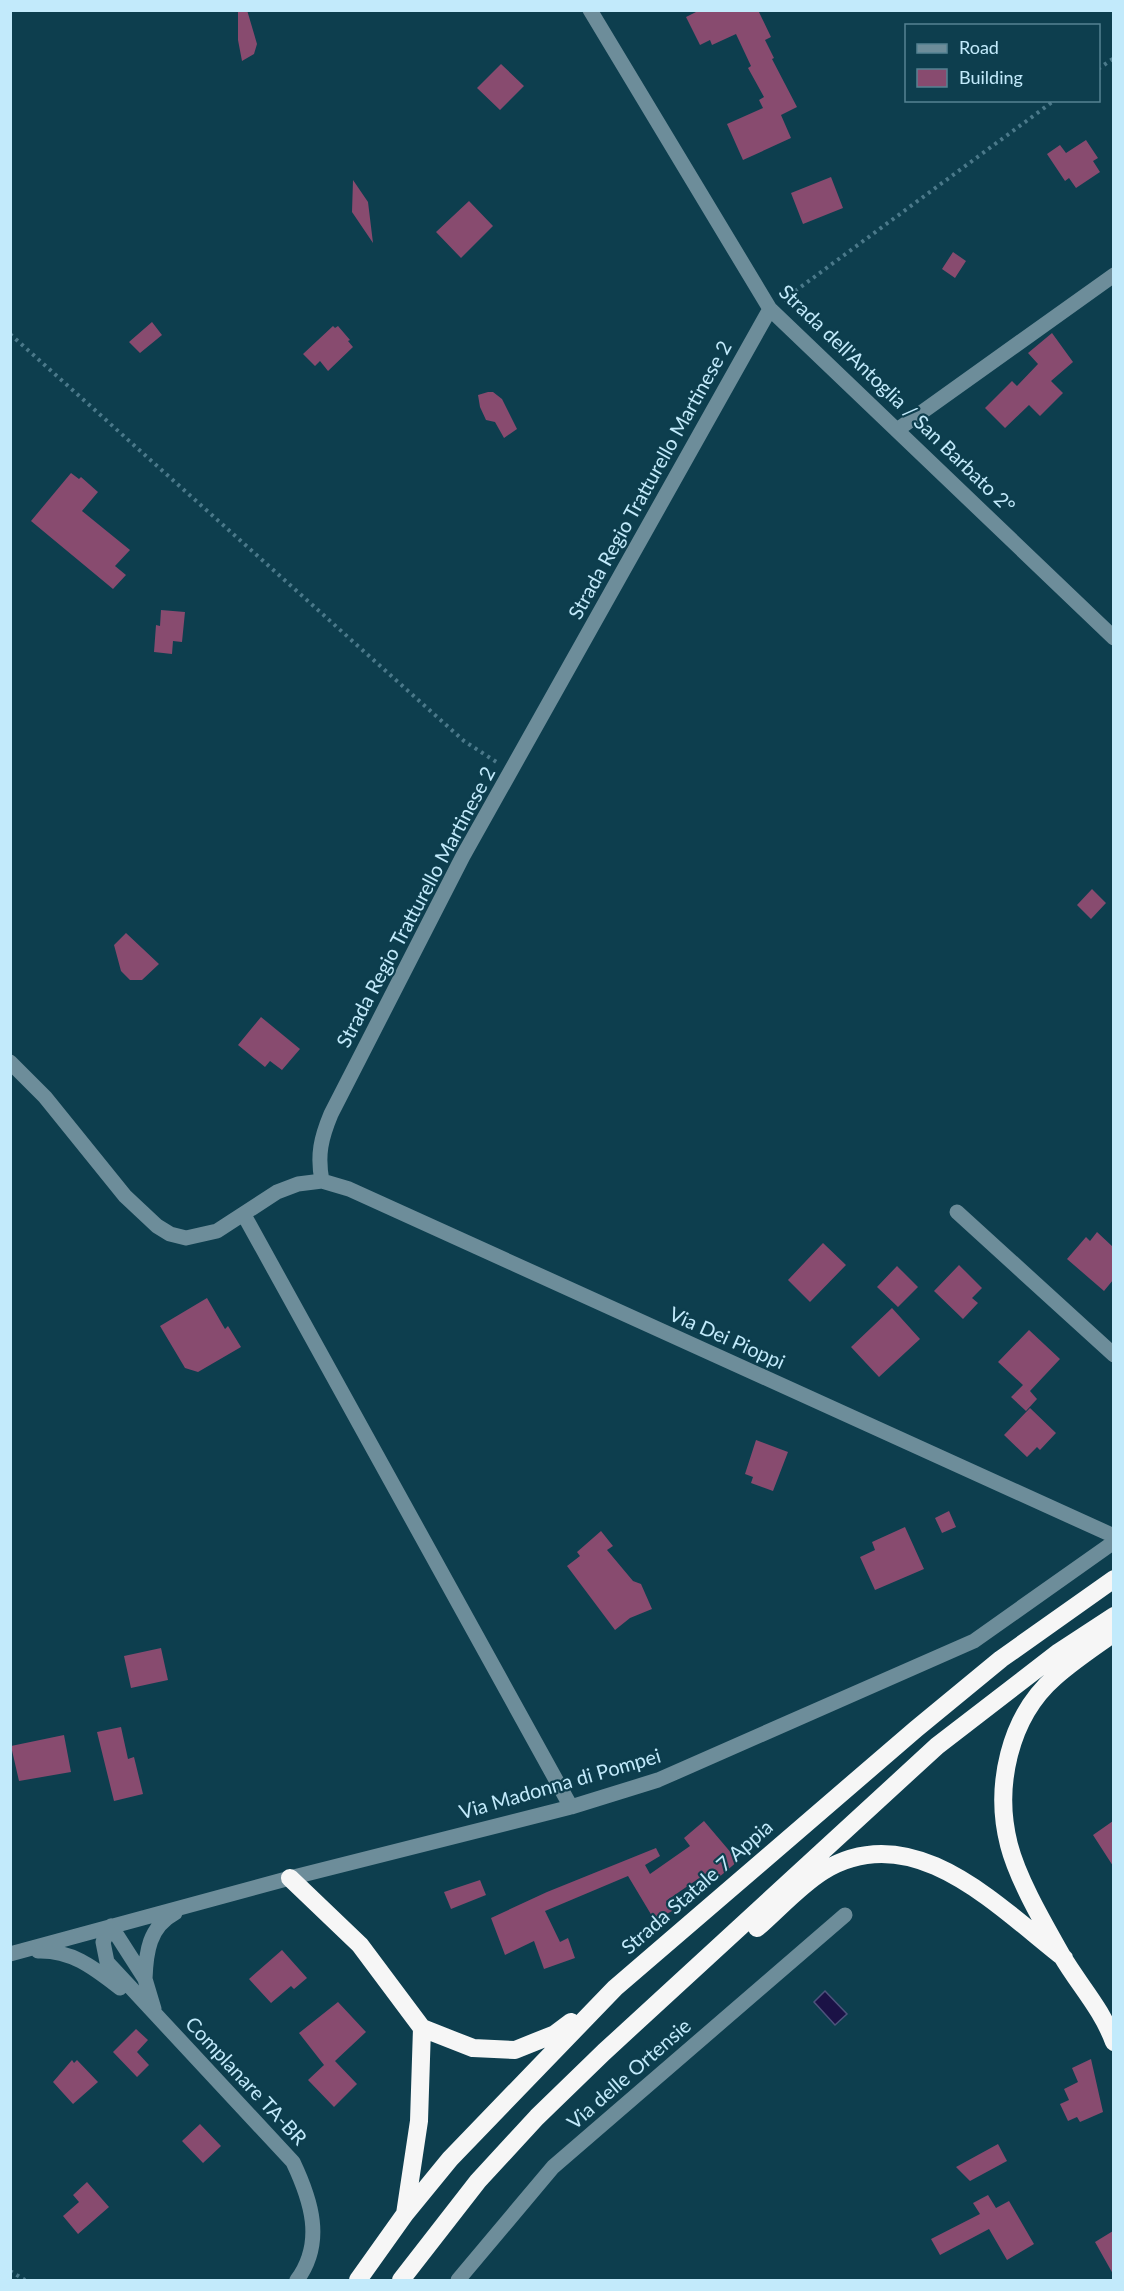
<svg xmlns="http://www.w3.org/2000/svg" width="1124" height="2291" font-family="Lato,sans-serif">
	<rect width="100%" height="100%" fill="#0d3e4e"/>
	<path fill="#1b1246" stroke="#4d537c" stroke-width="1.5" d="M825 1991 847 2014 835 2025 814 2002Z"/>
	<path fill="#884b6f" d="M238 10H247L257 44 254 54 242 61 238 40Z
		M700 10H758L771 37 765 40 774 58 772 59 797 107 781 115 791 138 743 160 727 124 763 108 759 100 764 97 748 68 751 66 736 34 712 45 710 40 700 45 686 17Z
		M501 64 524 86 500 110 477 88Z
		M1086 140 1098 158 1093 161 1100 172 1076 188 1069 178 1065 181 1047 154 1060 145 1066 153Z
		M831 177 843 208 803 224 791 193Z
		M353 180 368 202 373 243 352 212Z
		M469 201 493 226 461 258 436 232Z
		M953 252 966 261 955 278 942 269Z
		M152 322 162 335 140 353 129 342Z
		M333 326 335 328 338 326 350 340 348 341 353 347 328 371 320 361 315 366 303 354Z
		M1052 333 1073 362 1051 381 1063 393 1040 416 1029 405 1005 428 985 408 1012 381 1017 386 1038 364 1028 353Z
		M488 392H493L502 399 517 429 504 438 495 422 486 420 480 407 478 395Z
		M71 473 79 479 81 477 98 492 82 511 130 550 115 566 126 575 113 589 31 521Z
		M161 610 185 612 182 642 173 641 172 654 154 652 156 625 160 626Z
		M1092 889 1106 903 1091 919 1077 905Z
		M126 933 159 964 142 980H130L121 971 114 945Z
		M261 1017 300 1049 282 1070 270 1061 265 1067 238 1045Z
		M1097 1232 1113 1247V1280L1104 1291 1067 1259 1086 1237 1090 1241Z
		M823 1243 846 1265 810 1302 788 1280Z
		M959 1265 982 1288 972 1298 978 1303 963 1319 934 1291Z
		M897 1266 918 1287 898 1307 877 1287Z
		M207 1298 225 1329 228 1326 241 1347 198 1372 185 1368 160 1326Z
		M892 1308 920 1339 879 1377 851 1347Z
		M1029 1330 1060 1359 1030 1391 1037 1399 1026 1411 1011 1397 1023 1385 998 1362Z
		M1030 1408 1056 1433 1040 1450 1037 1447 1027 1457 1004 1435Z
		M756 1440 788 1452 773 1491 751 1483 753 1477 745 1474Z
		M949 1511 956 1527 942 1533 935 1518Z
		M905 1527 924 1569 875 1590 860 1557 875 1550 872 1542Z
		M601 1531 613 1546 607 1550 633 1581 641 1584 652 1609 630 1618 615 1630 567 1566 580 1556 577 1552Z
		M161 1648 168 1680 131 1688 124 1656Z
		M121 1727 128 1759 134 1757 143 1794 114 1801 97 1732Z
		M64 1735 71 1772 19 1781 11 1746Z
		M704 1821 738 1861 718 1878 711 1870 666 1901 672 1911 655 1921 628 1876 545 1911 560 1942 568 1938 575 1958 544 1969 534 1941 505 1955 491 1918 547 1892 656 1848 660 1856 645 1865 650 1874 690 1846 684 1838Z
		M1113 1821V1866L1093 1835Z
		M480 1880 486 1895 451 1909 444 1892Z
		M282 1950 307 1978 294 1989 291 1986 271 2003 249 1979Z
		M338 2002 366 2032 335 2061 357 2084 334 2107 308 2080 324 2065 299 2033Z
		M136 2029 148 2040 137 2052 149 2065 137 2077 113 2052Z
		M1091 2059 1103 2112 1080 2122 1077 2117 1068 2121 1060 2104 1069 2100 1064 2089 1078 2082 1072 2068Z
		M72 2060 74 2063 77 2060 98 2082 73 2104 53 2082Z
		M200 2124 221 2146 203 2163 182 2141Z
		M998 2144 1007 2161 970 2181 956 2167Z
		M87 2182 109 2207 78 2234 63 2216 79 2202 73 2195Z
		M988 2195 996 2208 1009 2201 1034 2244 1007 2260 989 2229 940 2255 931 2239 980 2214 973 2203Z
		M1113 2231V2274L1095 2242Z"/>
	<g fill="none" stroke-linecap="round" stroke-linejoin="round">
		<path stroke="#4b798a" stroke-width="4" stroke-dasharray="3 4.5" stroke-linecap="butt" d="M1098 69 1114 58
			M783 300 1055 100
			M10 334 464 741 498 763
			M10 2271 25 2280"/>
		<path stroke="#6d8d9a" stroke-width="15" d="M590 10 770 309 1114 638
			M897 430 1114 275
			M10 1062 45 1097 125 1196 157 1226 170 1234 186 1238 217 1231 277 1192 298 1184 322 1181C317 1155 321 1138 331 1114L463 856 770 309
			M322 1181 349 1189 1114 1536
			M957 1212 1114 1355
			M244 1215 571 1807
			M111 1926 103 1942 107 1962 293 2162C311 2200 325 2242 297 2280
			M111 1926 145 1979 154 2009
			M38 1951C72 1950 94 1968 120 1988
			M10 1954 290 1878 571 1807 658 1780 974 1641 1114 1542
			M145 1979C146 1952 149 1927 175 1913
			M458 2280 553 2167 845 1915"/>
		<path stroke="#f6f6f6" stroke-width="18" d="M1114 1633C1094 1647 1073 1661 1055 1677 1009 1717 994 1787 1009 1845 1018 1880 1044 1924 1062 1956 1079 1985 1102 2009 1114 2042
			M290 1878 360 1945 422 2028 473 2048 515 2050 555 2034 571 2022
			M757 1928C778 1910 799 1886 823 1871 913 1816 997 1906 1064 1958
			M405 2214 419 2121 422 2028
			M358 2280 405 2214 450 2159 615 1988 916 1729 1001 1659 1114 1579
			M401 2280 478 2181 537 2117 604 2052 937 1746 1059 1652 1114 1616"/>
	</g>
	<g text-anchor="middle" stroke-width="4.5" stroke-linejoin="round" paint-order="stroke">
		<g font-size="20" fill="#c2eafb" stroke="#0d3e4e">
			<text transform="translate(897 399) rotate(44)" y="7">Strada dell'Antoglia / San Barbato 2°</text>
			<text transform="translate(650 480) rotate(-61)" y="7">Strada Regio Tratturello Martinese 2</text>
			<text transform="translate(416 907) rotate(-62)" y="7">Strada Regio Tratturello Martinese 2</text>
			<text transform="translate(727 1338) rotate(24)" y="7">Via Dei Pioppi</text>
			<text transform="translate(560 1784) rotate(-16)" y="7">Via Madonna di Pompei</text>
			<text transform="translate(697 1887) rotate(-41)" y="7">Strada Statale 7 Appia</text>
			<text transform="translate(629 2074) rotate(-41)" y="7">Via delle Ortensie</text>
			<text transform="translate(246 2081) rotate(47)" y="7">Complanare TA-BR</text>
		</g>
	</g>
	<rect width="1124" height="2291" fill="none" stroke="#c2eafb" stroke-width="24"/>
	<rect x="905" y="24" width="195" height="78" fill="#0d3e4e" stroke="#558393" stroke-width="1.5"/>
	<rect x="917" y="44" width="30" height="9" fill="#6d8d9a" stroke="#558393" stroke-width="1.5"/>
	<text x="959" y="54" font-size="18" fill="#c2eafb">Road</text>
	<rect x="917" y="69" width="30" height="18" fill="#884b6f" stroke="#558393" stroke-width="1.5"/>
	<text x="959" y="84" font-size="18" fill="#c2eafb">Building</text>
</svg>
